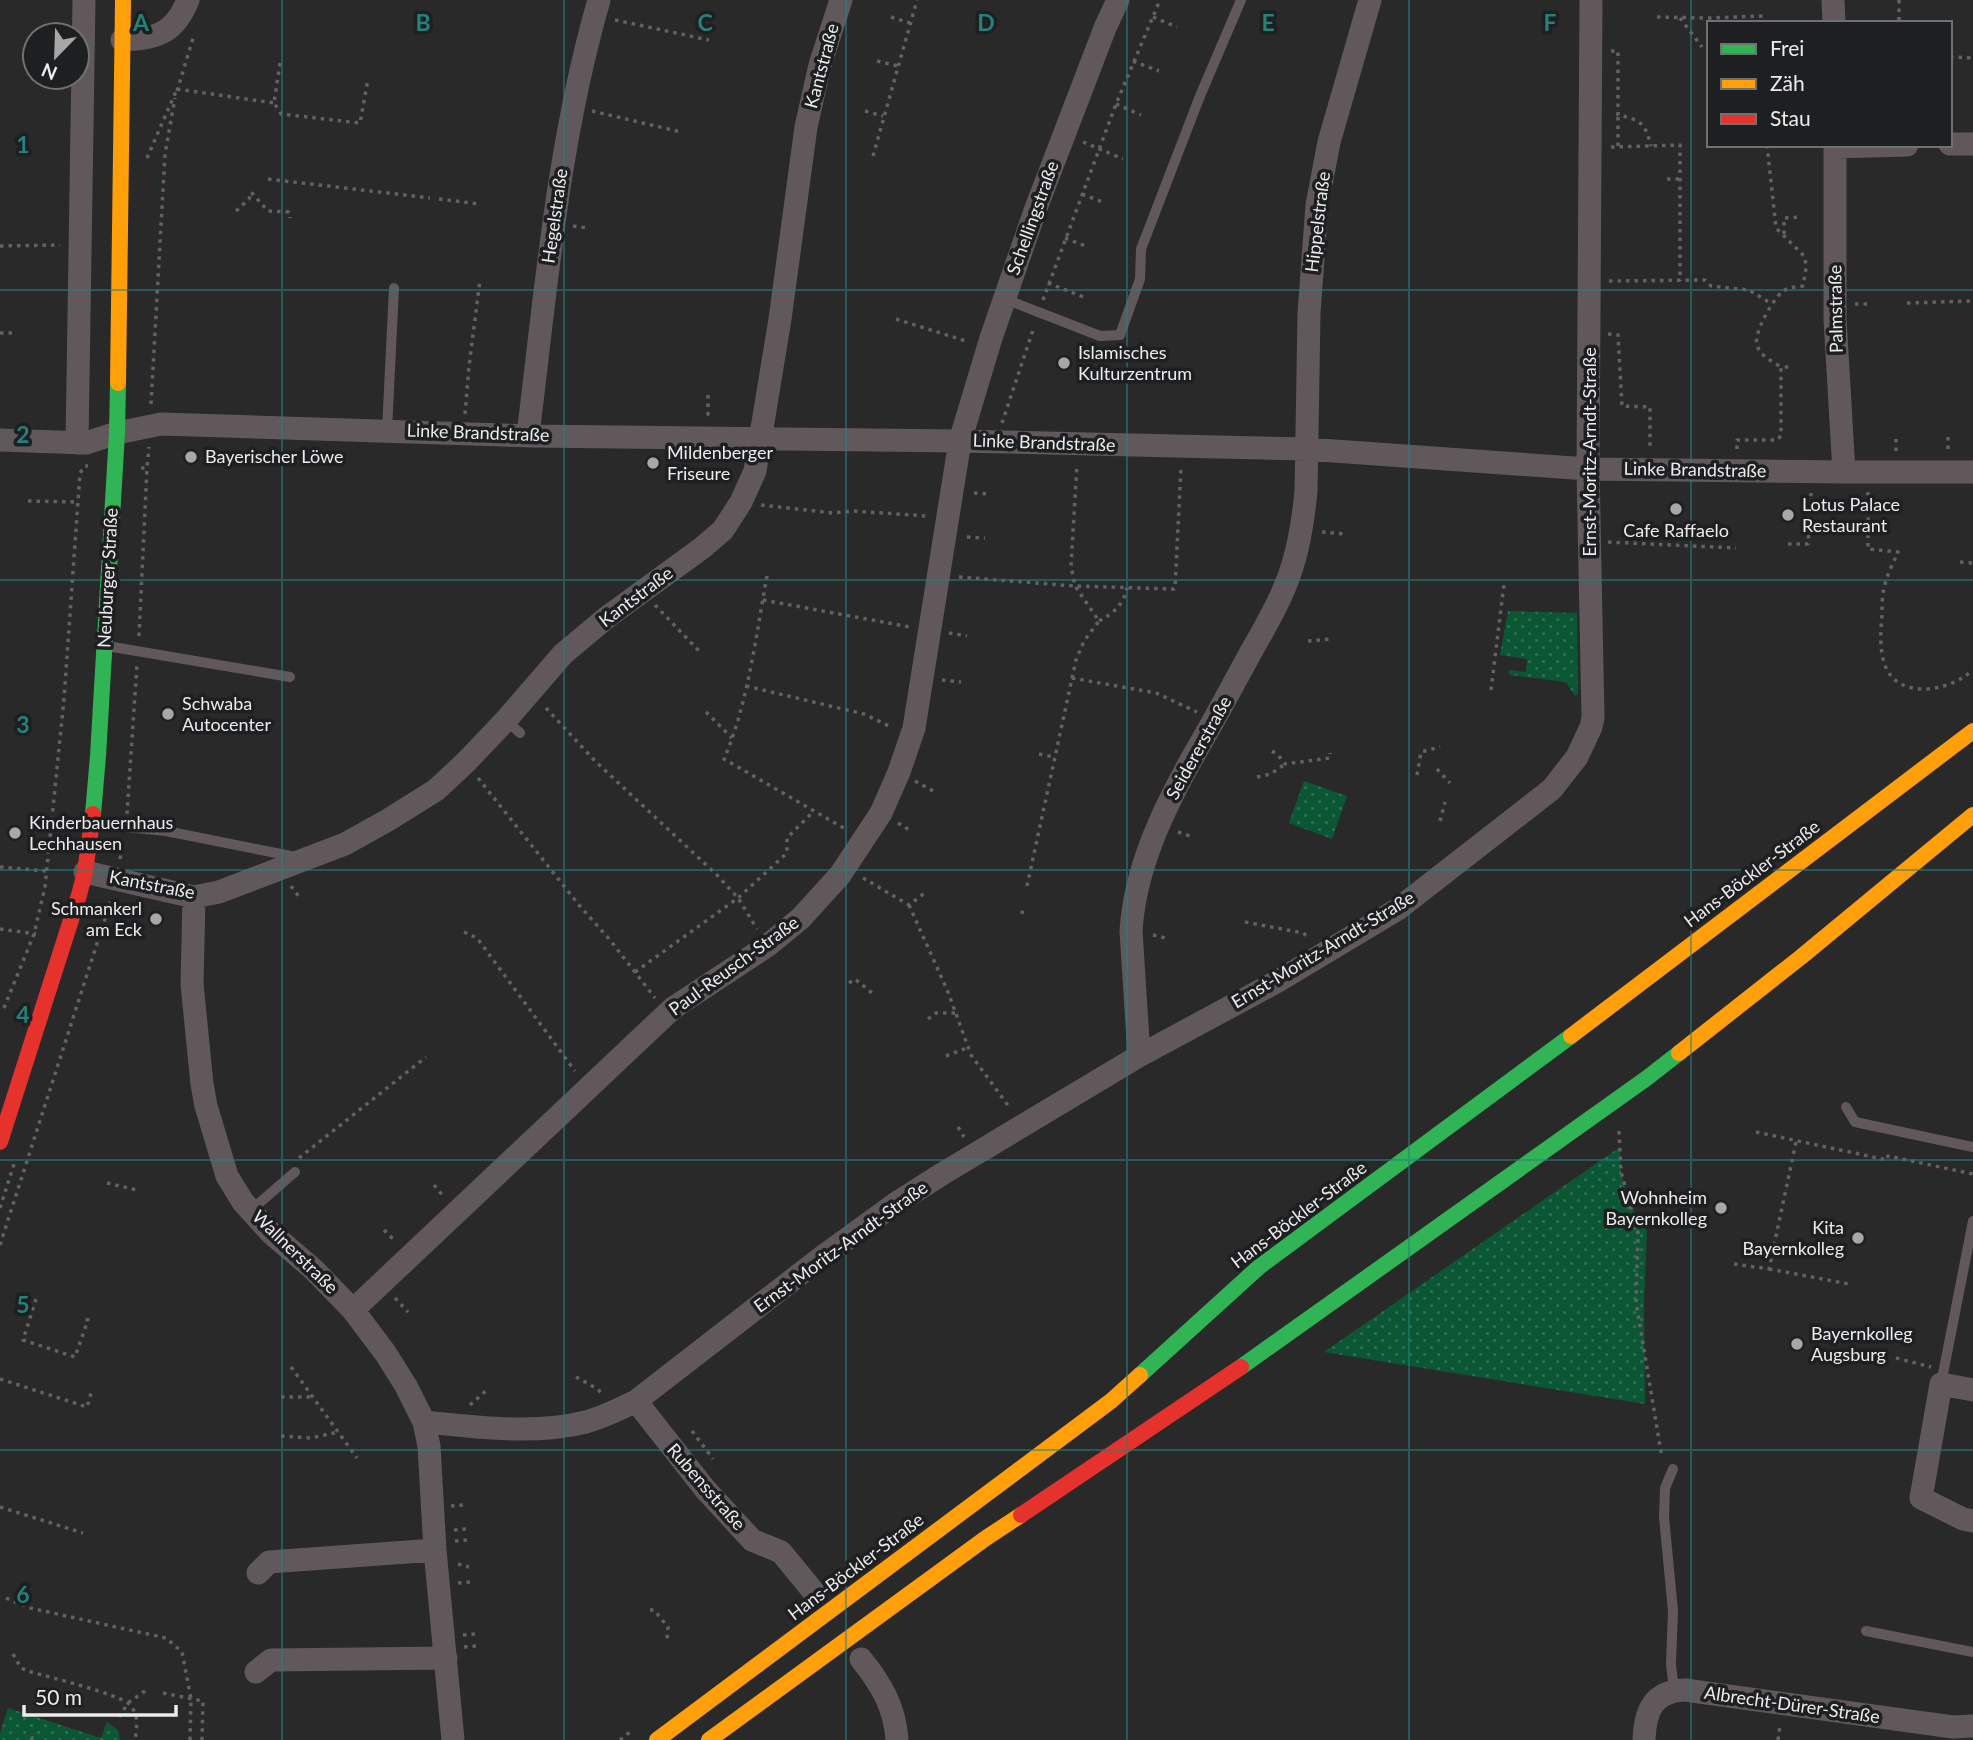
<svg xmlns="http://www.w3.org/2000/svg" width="1973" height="1740" font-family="Lato,sans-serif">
	<defs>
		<pattern id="grass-dots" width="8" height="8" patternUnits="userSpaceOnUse" patternTransform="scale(1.75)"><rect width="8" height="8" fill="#0b5735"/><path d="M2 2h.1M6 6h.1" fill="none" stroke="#2f6f52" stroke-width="1.8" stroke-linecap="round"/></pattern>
	</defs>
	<rect width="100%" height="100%" fill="#29292a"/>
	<path fill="url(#grass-dots)" d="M1508 611 1577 613 1578 694 1575 696 1566 682 1509 675V670L1526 672 1527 659 1500 655Z
		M1304 781 1347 796 1332 839 1289 823Z
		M1620 1147 1621 1172 1628 1201 1647 1231 1644 1302 1645 1404 1324 1352Z
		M8 1708 101 1738 107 1722 118 1730 120 1740H0V1733Z"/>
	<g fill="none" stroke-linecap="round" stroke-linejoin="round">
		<path stroke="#656062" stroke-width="3.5" stroke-dasharray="3.5 5" stroke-linecap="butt" d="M1899 0V23
			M891 17 910 23
			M1153 17 1177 27
			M1657 17 1709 18 1763 16
			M1680 18 1702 47
			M615 20 709 40
			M1611 51H1618V115C1641 120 1645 123 1651 146
			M1950 57 1973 58
			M877 61 898 66
			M1133 61 1159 71
			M280 63 274 103 281 114 360 123 368 79
			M177 89 274 103
			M177 91 194 35
			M1116 104 1141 115
			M592 111 681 132
			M865 111 883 116
			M1083 142 1123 159
			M1767 145 1776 228 1805 257 1806 268 1803 286C1796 287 1788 287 1782 292 1773 299 1753 334 1757 345 1760 356 1772 361 1781 367
			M1618 146V115
			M1611 147 1680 145V281
			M873 156 917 0
			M147 158 177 89
			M268 179 430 198
			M1667 179H1679
			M1082 194 1105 203
			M439 199 479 204
			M236 211 249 199 251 192 268 211 289 212 290 218
			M573 226 588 228
			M1784 234V218L1801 217
			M1065 238 1088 247
			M0 246 60 245
			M1609 281 1705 280 1711 286 1749 290 1772 304
			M1048 283 1086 298
			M1043 300 1116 104 1160 0
			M1907 303 1973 301
			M1855 304H1869
			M896 319 969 342
			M0 333H17
			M1608 334 1618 335 1622 406 1650 407V450
			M708 395V414L711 415
			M151 404 165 154 175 98
			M465 414 469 366 480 280
			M1002 423 1034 327
			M1948 437V452
			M1896 439V451
			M1737 449V440H1777L1781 436V367H1791
			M141 468H147L149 447
			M1868 492V549L1898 552C1893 563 1887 575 1884 588 1882 596 1882 606 1882 615 1879 648 1878 688 1923 689 1942 689 1959 682 1973 670
			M974 493 989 494
			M28 501 78 502
			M761 505 833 513 853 511 927 516
			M1322 532 1344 534
			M967 537 985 538
			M1608 542 1736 548
			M1788 544H1808L1811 493
			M1960 562 1973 563
			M767 576C756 635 748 704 724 759L847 830
			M959 577 1075 586 1174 589 1175 588 1181 467
			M763 600 910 627
			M655 605 700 652
			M1099 621C1114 613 1123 605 1127 588
			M949 633 967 636
			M139 636 147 468
			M1308 641 1332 639
			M1072 678 1156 693 1197 712
			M942 680 961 682
			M746 686 864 714 891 727
			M1491 690 1504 584
			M546 708 595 761 717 875 738 898 757 929
			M706 712 732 738
			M1272 751 1278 755 1285 764 1330 758V753
			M1039 754 1054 757
			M1437 769 1450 783
			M1417 775 1421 752 1440 747
			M1257 777 1271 774 1285 764
			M478 778 579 905 610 940 655 998
			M915 781 935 792
			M127 814 137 664
			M1440 821 1445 802
			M898 823 911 831
			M1178 832 1190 836
			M120 859 123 842
			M0 867 47 871
			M863 878 909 905 926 892
			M291 886 300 898
			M1027 886 1076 660 1084 641 1099 621 1075 586 1071 566 1077 464
			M909 905 948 992 971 1055 1010 1108
			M1022 914 1023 906
			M1245 922 1303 933 1310 938
			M0 929 36 934
			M464 932 477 938 575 1071
			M1153 935 1165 938
			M635 972 738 898 787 853V838L814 811
			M849 983 855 979 872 993
			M4 1008 34 934 45 887 64 699 80 473 85 466H88
			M928 1019 936 1013H955
			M946 1056 969 1047
			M958 1127 964 1137
			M1619 1131 1621 1172 1638 1233 1636 1302 1662 1458
			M1756 1132 1887 1160 1888 1156 1973 1174
			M299 1158 426 1057
			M107 1183 137 1190
			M434 1185 444 1197
			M0 1208 15 1161
			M384 1230 395 1241
			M0 1245 111 900
			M1734 1264 1769 1269 1796 1142
			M1769 1269 1849 1284
			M395 1298 408 1312
			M36 1299 23 1340 75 1357 88 1320 84 1319
			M1896 1358 1931 1367
			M291 1367 357 1458
			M576 1377 596 1388 604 1395
			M0 1379 87 1407 92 1390
			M281 1397H313
			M470 1405 487 1390
			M692 1431 713 1459
			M281 1436 311 1438 338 1432
			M451 1506 463 1505
			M0 1507 83 1533
			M454 1530 466 1529
			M455 1541 467 1540
			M458 1564 469 1567
			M458 1583 470 1582
			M6 1598 30 1608 166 1638 182 1652 191 1699 190 1740
			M650 1610H654L668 1627 667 1639
			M463 1635 475 1634
			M464 1647 476 1646
			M13 1654 21 1668 31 1672C49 1677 118 1694 129 1704 139 1713 137 1728 135 1740
			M163 1693 203 1701 202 1740
			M119 1717 128 1703 148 1689
			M32 1740V1738L38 1740
			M620 1740 630 1732
			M1778 1740 1780 1725"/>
		<path stroke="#61585c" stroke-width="10" d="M1005 299 1100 336 1120 335 1140 279 1141 249 1200 96 1241 0
			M387 430 394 288
			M107 646 290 677
			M506 720 520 733
			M94 824 166 831 296 857
			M1846 1107 1855 1122 1973 1147
			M250 1211 295 1172
			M1941 1384 1973 1221
			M1673 1469 1665 1488 1664 1517 1673 1611 1671 1664 1674 1690
			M1866 1631 1973 1652"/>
		<path stroke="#61585c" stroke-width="23" d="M1833 0 1834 23
			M122 40C156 38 174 35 188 0
			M1950 144H1973
			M1835 145V319L1844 472
			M1835 147 1907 145
			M528 435C546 289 558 142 599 0
			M0 440 86 443 117 433 161 424 533 436 960 441 1306 449 1588 469 1844 472H1973
			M77 443 84 0
			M85 872 194 897 219 892 345 844 388 820 436 790 466 762 506 720 563 654 606 618 702 548 723 530 741 502 755 471 780 319 806 127 820 65 841 0
			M194 897 192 984 202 1084 206 1106 227 1176 243 1202 271 1233 313 1269 353 1310 386 1354 406 1386 424 1422 429 1446 435 1550 453 1740
			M1139 1056 1131 931C1135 867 1164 808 1195 753 1215 719 1233 685 1252 650 1264 629 1277 607 1286 584 1298 555 1303 523 1306 491L1309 313 1317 205 1329 142 1370 0
			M353 1310 673 1008 767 946 801 918 840 875 881 813 899 772 914 728 960 441 991 338 1036 208 1105 28 1118 0
			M1973 1390 1941 1384 1921 1498 1963 1519 1973 1521
			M636 1401 705 1489 752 1540 781 1552 813 1591
			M424 1422C476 1427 534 1435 586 1422 603 1417 620 1409 636 1401L822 1257 895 1204 942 1174 1139 1056 1278 981 1398 909 1552 789 1577 757 1591 727 1593 718 1588 469 1591 0
			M258 1573 269 1562 435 1550
			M861 1659C881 1684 895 1707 897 1740
			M256 1672 271 1660 446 1658
			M1644 1740C1645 1711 1653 1691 1685 1690L1953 1727 1973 1726"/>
		<path stroke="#30b455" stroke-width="16" d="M93 814 98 756 117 433 118 383
			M1241 1367 1647 1078 1679 1053
			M1140 1375 1259 1267 1571 1036"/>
		<path stroke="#ff9f0a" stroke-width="16" d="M118 383 123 0
			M1571 1036 1973 731
			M1679 1053 1801 957 1973 815
			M657 1740 1111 1401 1140 1375
			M709 1740 986 1538 1021 1515"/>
		<path stroke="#e5322d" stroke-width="16" d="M0 1142 79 895 85 872 93 814
			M1021 1515 1241 1367"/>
	</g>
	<path fill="none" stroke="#25827b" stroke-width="2" stroke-opacity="0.55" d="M282 0V1740M564 0V1740M846 0V1740M1127 0V1740M1409 0V1740M1691 0V1740M0 290H1973M0 580H1973M0 870H1973M0 1160H1973M0 1450H1973"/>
	<g fill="#a7a7a8" stroke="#1e1f21" stroke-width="2.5">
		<circle cx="1064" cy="363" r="7"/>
		<circle cx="191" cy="457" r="7"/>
		<circle cx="653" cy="463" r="7"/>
		<circle cx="1676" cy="509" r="7"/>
		<circle cx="1788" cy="515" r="7"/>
		<circle cx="168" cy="714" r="7"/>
		<circle cx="15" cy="833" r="7"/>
		<circle cx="156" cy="919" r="7"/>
		<circle cx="1721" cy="1208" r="7"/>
		<circle cx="1858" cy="1238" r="7"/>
		<circle cx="1797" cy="1344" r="7"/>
	</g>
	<g text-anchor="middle" stroke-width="7" stroke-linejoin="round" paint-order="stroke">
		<g font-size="18" fill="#ebebec" stroke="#1e1f21">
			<text transform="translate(822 66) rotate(-75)" y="6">Kantstraße</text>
			<text transform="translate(555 216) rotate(-82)" y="6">Hegelstraße</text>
			<text transform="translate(1033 218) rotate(-70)" y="6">Schellingstraße</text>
			<text transform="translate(1318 222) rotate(-83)" y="6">Hippelstraße</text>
			<text transform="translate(1836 309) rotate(-91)" y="6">Palmstraße</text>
			<text transform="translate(478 433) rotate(2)" y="6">Linke Brandstraße</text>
			<text transform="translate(1044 443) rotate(2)" y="6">Linke Brandstraße</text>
			<text transform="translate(1590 452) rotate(-90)" y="6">Ernst-Moritz-Arndt-Straße</text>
			<text transform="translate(1695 470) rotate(1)" y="6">Linke Brandstraße</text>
			<text transform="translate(108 578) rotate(-87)" y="6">Neuburger Straße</text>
			<text transform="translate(636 597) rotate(-37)" y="6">Kantstraße</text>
			<text transform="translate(1199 748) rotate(-61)" y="6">Seidererstraße</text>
			<text transform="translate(1752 874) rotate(-37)" y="6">Hans-Böckler-Straße</text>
			<text transform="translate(152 885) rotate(11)" y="6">Kantstraße</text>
			<text transform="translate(1323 950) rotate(-31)" y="6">Ernst-Moritz-Arndt-Straße</text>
			<text transform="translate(734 966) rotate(-36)" y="6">Paul-Reusch-Straße</text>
			<text transform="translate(1299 1215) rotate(-37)" y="6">Hans-Böckler-Straße</text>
			<text transform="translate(841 1247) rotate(-36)" y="6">Ernst-Moritz-Arndt-Straße</text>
			<text transform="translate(295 1252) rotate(44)" y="6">Wallnerstraße</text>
			<text transform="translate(706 1487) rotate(49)" y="6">Rubensstraße</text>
			<text transform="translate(856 1567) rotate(-37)" y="6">Hans-Böckler-Straße</text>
			<text transform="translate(1792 1705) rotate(8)" y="6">Albrecht-Dürer-Straße</text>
		</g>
		<g font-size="18" fill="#ebebec" stroke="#1e1f21" text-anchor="start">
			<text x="1078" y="359">Islamisches<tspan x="1078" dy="21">Kulturzentrum</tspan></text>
			<text x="667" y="459">Mildenberger<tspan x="667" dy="21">Friseure</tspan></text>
			<text x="205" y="463">Bayerischer Löwe</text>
			<text x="1802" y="511">Lotus Palace<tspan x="1802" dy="21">Restaurant</tspan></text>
			<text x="1676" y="537" text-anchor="middle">Cafe Raffaelo</text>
			<text x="182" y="710">Schwaba<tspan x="182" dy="21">Autocenter</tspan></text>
			<text x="29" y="829">Kinderbauernhaus<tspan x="29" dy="21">Lechhausen</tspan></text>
			<text x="142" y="915" text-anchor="end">Schmankerl<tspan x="142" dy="21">am Eck</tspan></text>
			<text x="1707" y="1204" text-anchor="end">Wohnheim<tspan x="1707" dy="21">Bayernkolleg</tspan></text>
			<text x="1844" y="1234" text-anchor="end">Kita<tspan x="1844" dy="21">Bayernkolleg</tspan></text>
			<text x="1811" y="1340">Bayernkolleg<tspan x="1811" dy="21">Augsburg</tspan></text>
		</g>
	</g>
	<g font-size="23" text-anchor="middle" font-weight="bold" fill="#25827b" stroke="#1e1f21" stroke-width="7" stroke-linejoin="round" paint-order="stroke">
		<text x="141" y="31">A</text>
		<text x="423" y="31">B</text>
		<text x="705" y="31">C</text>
		<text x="986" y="31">D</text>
		<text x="1268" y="31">E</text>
		<text x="1550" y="31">F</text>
		<text x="23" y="153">1</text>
		<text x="23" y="443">2</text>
		<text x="23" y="733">3</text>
		<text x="23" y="1023">4</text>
		<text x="23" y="1313">5</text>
		<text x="23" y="1603">6</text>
	</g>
	<rect x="1707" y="21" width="245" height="126" fill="#1e1f21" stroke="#707172" stroke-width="2"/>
	<rect x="1721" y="44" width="35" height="10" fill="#30b455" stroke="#707172" stroke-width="2"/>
	<text x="1770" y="56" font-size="21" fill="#ebebec">Frei</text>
	<rect x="1721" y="79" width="35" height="10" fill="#ff9f0a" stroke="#707172" stroke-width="2"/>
	<text x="1770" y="91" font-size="21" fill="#ebebec">Zäh</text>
	<rect x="1721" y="114" width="35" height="10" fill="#e5322d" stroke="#707172" stroke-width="2"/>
	<text x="1770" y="126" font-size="21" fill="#ebebec">Stau</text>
	<g transform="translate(56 56) rotate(203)"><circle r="33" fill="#1e1f21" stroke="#707172" stroke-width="2"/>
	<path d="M0-5L12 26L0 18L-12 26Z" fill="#a7a7a8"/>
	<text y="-10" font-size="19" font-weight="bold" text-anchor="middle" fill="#ebebec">N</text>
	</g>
	<path d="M24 1705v10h152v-10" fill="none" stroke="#ebebec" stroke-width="3.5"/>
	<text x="35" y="1705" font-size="21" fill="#ebebec" stroke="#1e1f21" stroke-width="5" paint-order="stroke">50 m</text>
</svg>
